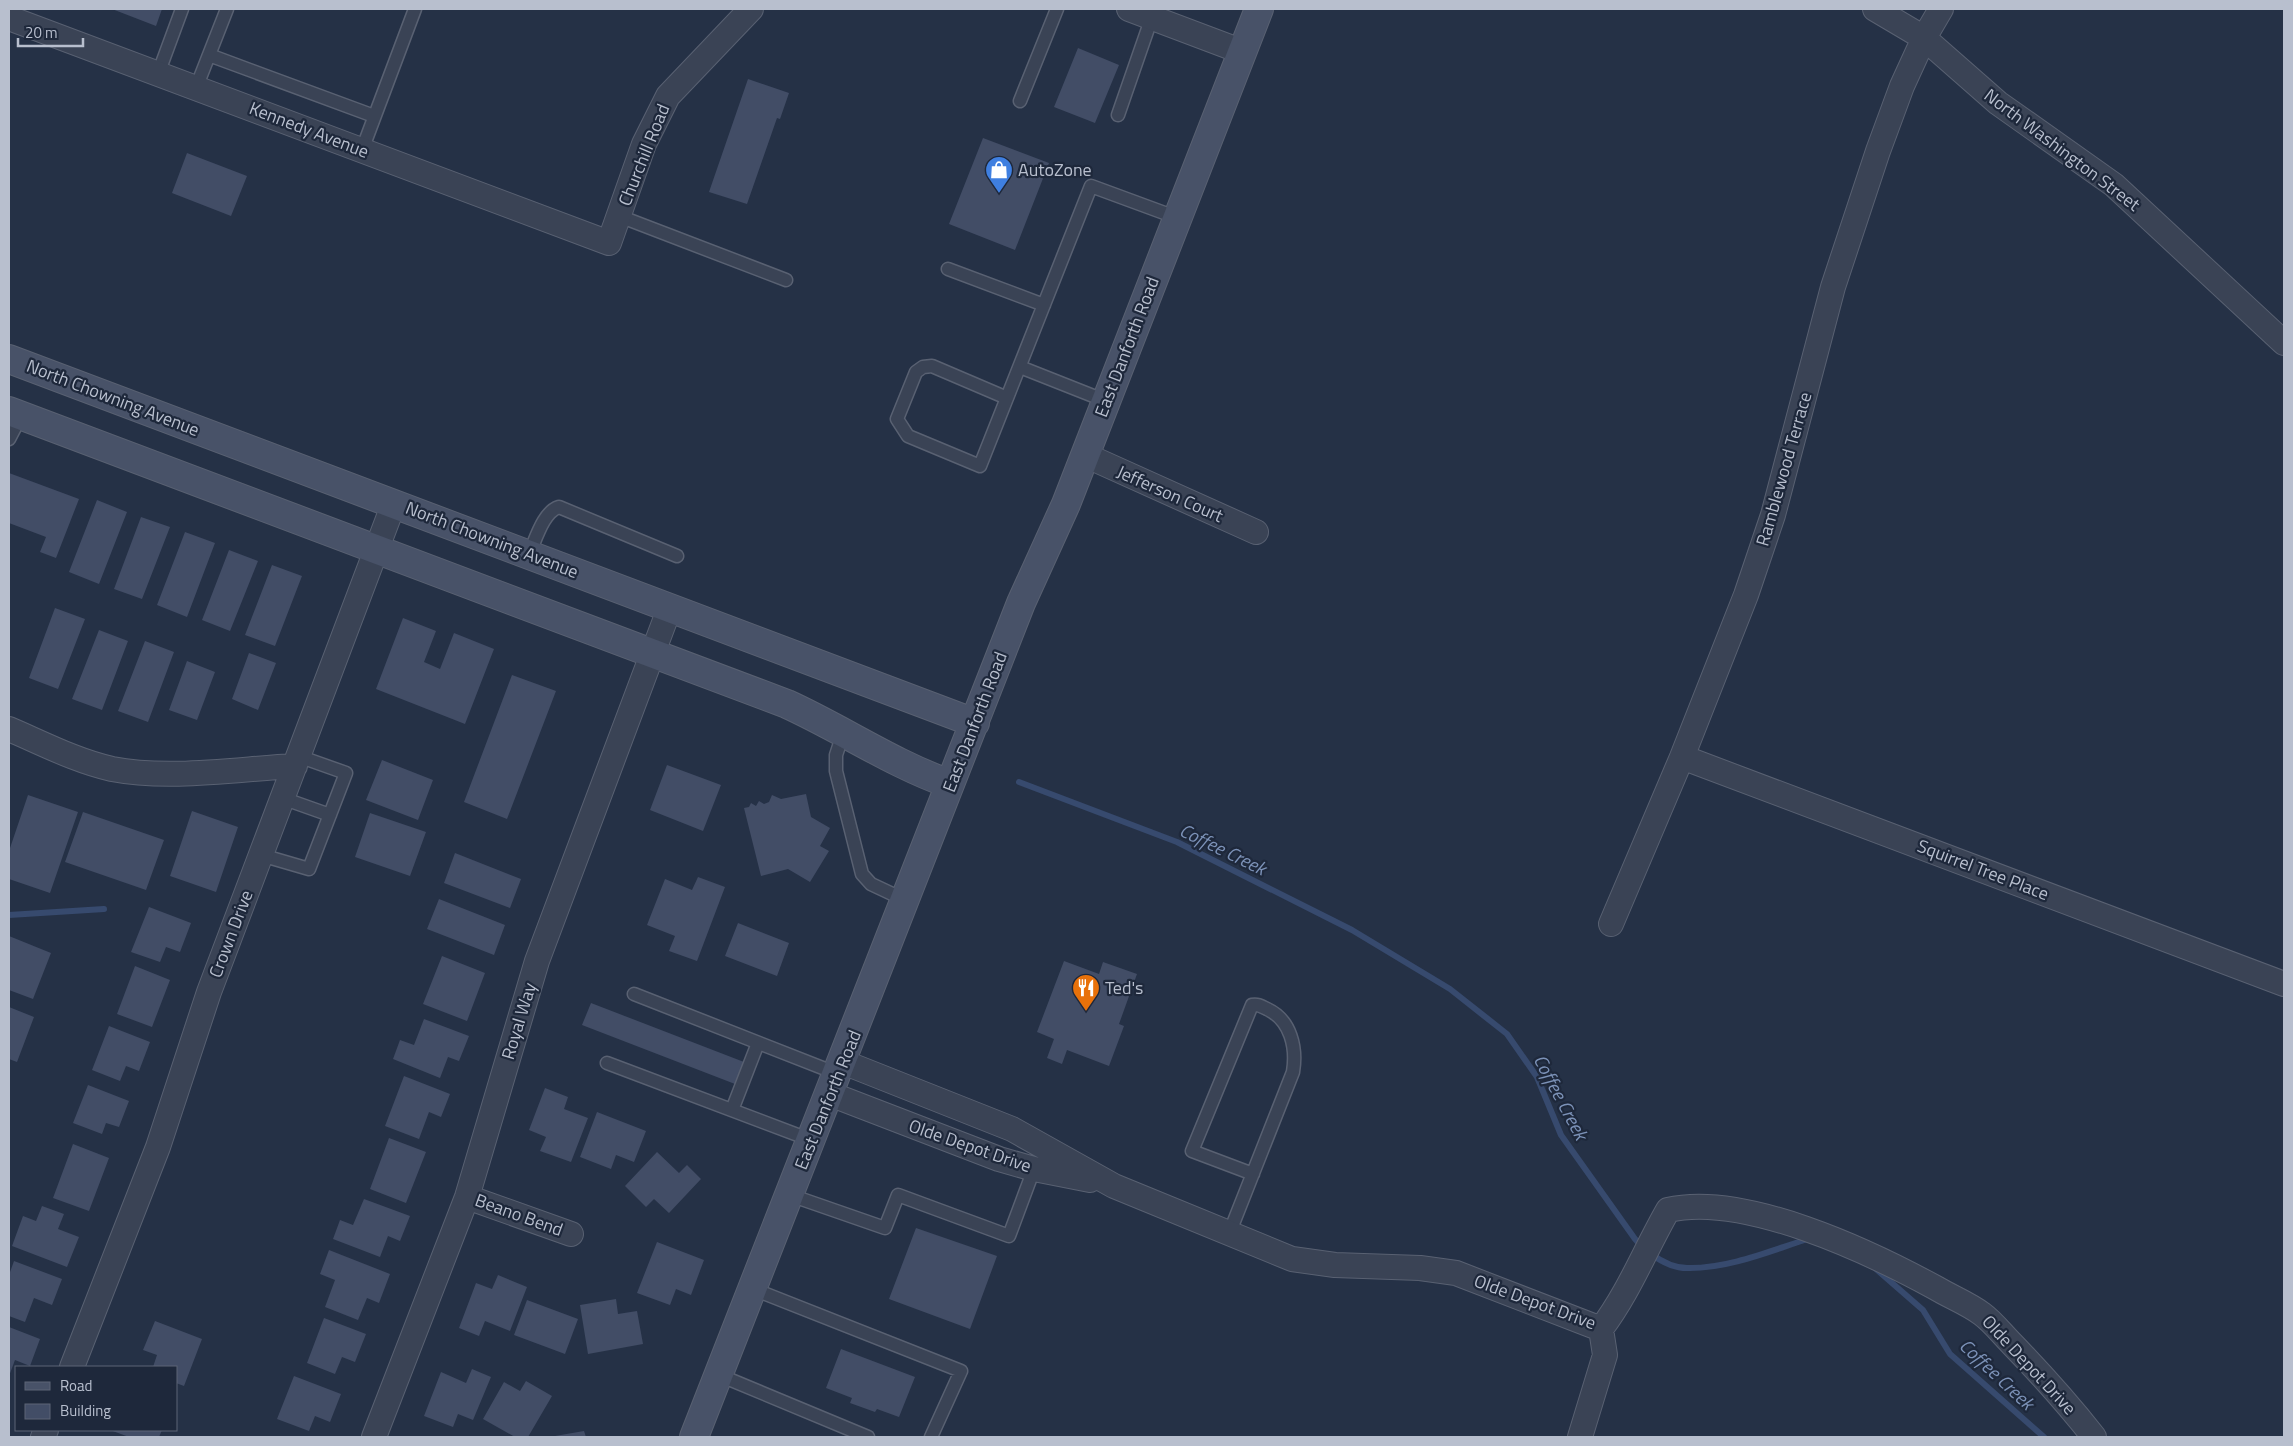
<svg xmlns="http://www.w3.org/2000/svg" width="2293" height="1446" font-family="'Titillium Web',sans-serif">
	<rect width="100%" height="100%" fill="#253146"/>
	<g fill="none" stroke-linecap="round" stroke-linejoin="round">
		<path stroke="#374a6e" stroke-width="6" d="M1019 782 1177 842 1352 930 1450 989 1507 1034 1537 1077 1561 1135 1635 1239 1643 1248
			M9 915 104 909
			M1651 1254C1662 1262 1676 1269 1690 1268 1731 1268 1772 1250 1811 1238
			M1876 1269 1923 1310 1950 1354 2044 1437"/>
	</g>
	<path fill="#424d66" d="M112 9H162L156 26Z
		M1078 48 1119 65 1095 123 1054 107Z
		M748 79 789 93 780 119 777 118 747 204 709 192Z
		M983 138 1049 163 1015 250 949 224Z
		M187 153 247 176 231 216 172 193Z
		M9 473 79 499 56 558 40 552 46 537 9 523Z
		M97 500 127 512 99 584 69 572Z
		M141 517 170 527 142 599 114 589Z
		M185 532 215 543 187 617 157 605Z
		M229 550 258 561 230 631 202 620Z
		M272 565 302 576 275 646 245 635Z
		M55 608 85 619 58 689 29 678Z
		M403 618 436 631 424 662 440 669 454 633 494 649 465 724 376 689Z
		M99 630 128 641 102 710 72 699Z
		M145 641 174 652 148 722 118 711Z
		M249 653 276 663 258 710 232 699Z
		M187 661 215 672 197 720 169 710Z
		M512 675 556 691 507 819 464 802Z
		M382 760 433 780 418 820 366 800Z
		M667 765 721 785 703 831 650 810Z
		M806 794 811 817 830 828 820 846 829 851 810 882 788 869 761 876 744 808 749 807 751 803 756 806 759 801 764 804 769 802 772 795 781 799Z
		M28 795 78 812 50 893 9 879V851Z
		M192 811 238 827 216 892 170 876Z
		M83 812 164 840 146 890 65 862Z
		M370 813 426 832 410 876 355 857Z
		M455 853 521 879 510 908 444 883Z
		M698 877 725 887 697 961 669 951 675 936 647 925 665 879 692 890Z
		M439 899 505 925 494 955 427 929Z
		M149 907 191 923 180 952 166 947 160 962 131 952Z
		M738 923 789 943 777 976 725 956Z
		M9 936 51 953 33 999 9 990Z
		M442 956 485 973 467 1021 423 1004Z
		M1064 961 1099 974 1103 962 1137 974 1119 1024 1124 1026 1109 1066 1067 1050 1062 1064 1047 1058 1054 1039 1037 1032Z
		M135 966 170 980 152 1027 117 1014Z
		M591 1003 744 1062 735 1084 582 1025Z
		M9 1007 34 1017 17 1062 9 1059Z
		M424 1019 469 1036 459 1061 448 1057 440 1078 393 1059 400 1040 414 1045Z
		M109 1026 150 1042 139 1071 126 1066 120 1081 92 1070Z
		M404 1076 450 1094 441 1117 429 1112 419 1139 385 1126Z
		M88 1085 129 1101 119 1127 106 1123 102 1134 73 1123Z
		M545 1088 568 1097 564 1109 588 1118 571 1162 540 1151 546 1137 529 1130Z
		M597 1112 646 1131 634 1162 616 1155 611 1169 580 1157Z
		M389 1138 426 1152 406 1203 370 1189Z
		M73 1144 109 1158 89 1211 53 1198Z
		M657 1152 679 1173 687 1165 701 1179 669 1213 654 1199 646 1207 625 1186Z
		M364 1199 410 1216 400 1241 388 1236 380 1257 333 1239 340 1220 353 1225Z
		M42 1206 64 1214 58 1229 79 1237 67 1267 12 1246 23 1216 36 1221Z
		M916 1228 997 1256 970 1329 889 1299Z
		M657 1242 704 1260 691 1295 676 1289 670 1305 637 1293Z
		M329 1250 390 1274 379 1303 367 1298 358 1320 325 1307 335 1280 320 1274Z
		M14 1261 62 1279 52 1305 34 1298 25 1322 9 1316V1275Z
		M498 1275 527 1287 510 1331 485 1321 479 1336 459 1328 476 1283 492 1289Z
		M616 1299 618 1314 637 1311 643 1344 588 1354 580 1305Z
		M527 1300 578 1319 565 1354 514 1335Z
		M324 1318 366 1334 355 1362 342 1357 335 1374 307 1363Z
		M155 1321 202 1339 184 1386 176 1383V1367H153L157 1355 143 1350Z
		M9 1327 40 1339 30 1366 15 1360 9 1376Z
		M841 1349 915 1377 899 1417 877 1409 875 1412 850 1403 852 1398 826 1388Z
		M472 1369 491 1377 473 1420 458 1414 453 1427 424 1416 441 1372 466 1383Z
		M294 1376 341 1394 330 1422 315 1416 309 1431 277 1419Z
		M526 1381 552 1396 528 1437H515L483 1419 504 1382 520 1391Z
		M110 1430H162L159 1437H129Z
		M584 1431 586 1437H555V1436Z"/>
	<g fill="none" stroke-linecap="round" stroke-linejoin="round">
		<defs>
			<path id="lane" d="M209 55 374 116
				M158 74 182 9
				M196 88 227 9
				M1020 101 1057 9
				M1118 115 1152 17
				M362 150 415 9
				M619 216 786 280
				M948 269 1044 305
				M1020 367 1106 401
				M1007 398 932 366 923 367 916 372 897 419 908 436 980 466C1017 373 1054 279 1091 186L1178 218
				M9 439 21 416
				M529 554C536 539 543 512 559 507L677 556
				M844 731 836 755V771L862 874 871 884 905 900
				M282 798 330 815
				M261 855 309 869 346 773 298 756
				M634 994 838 1074
				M607 1063 811 1140
				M732 1110 758 1043
				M790 1195 885 1228 898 1195 1009 1236 1034 1169
				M1229 1234 1293 1072C1297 1048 1291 1020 1267 1009 1261 1006 1258 1004 1252 1005L1192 1151 1253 1174
				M753 1289 961 1371 931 1437
				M719 1375 868 1437"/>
			<path id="street" d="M1129 9 1243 52
				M1875 9 1924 38 1998 103 2114 185 2284 343
				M9 18 609 243 644 144 668 96 751 9
				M1085 455 1256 532
				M9 729C42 743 76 761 112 769 169 780 237 769 295 766
				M1682 757 2284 984
				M1611 924 1682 757 1746 595 1773 515 1833 287 1878 151 1902 86 1924 38 1941 9
				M843 1062 1012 1129 1114 1186 1292 1259 1335 1265 1420 1268 1456 1273 1601 1329
				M830 1094 999 1159 1034 1169 1090 1180
				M467 1197 571 1234
				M1601 1329C1629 1292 1645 1250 1668 1210 1744 1192 1870 1252 1936 1288 1951 1297 1969 1304 1982 1314 1993 1322 2002 1334 2012 1344 2041 1374 2068 1404 2094 1437
				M72 1367 158 1147 209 992 394 503
				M43 1437 46 1430
				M374 1437 467 1197 537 961 670 607
				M1580 1437 1605 1355 1601 1329"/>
			<path id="secondary" d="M9 359 975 723
				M9 411 787 704C842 729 893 764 950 784
				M694 1437 1021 603 1066 504 1259 9"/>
		</defs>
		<use href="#lane" stroke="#596172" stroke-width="15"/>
		<use href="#street" stroke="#596172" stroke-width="26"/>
		<use href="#secondary" stroke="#596172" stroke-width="30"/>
		<use href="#lane" stroke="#3a4355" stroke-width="12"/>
		<use href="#street" stroke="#3a4355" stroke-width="24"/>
		<use href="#secondary" stroke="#485268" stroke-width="28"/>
	</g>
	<defs>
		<symbol id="shop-pin" viewBox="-11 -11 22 30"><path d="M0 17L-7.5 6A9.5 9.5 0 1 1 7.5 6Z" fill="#3f7fe0" stroke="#1e283b"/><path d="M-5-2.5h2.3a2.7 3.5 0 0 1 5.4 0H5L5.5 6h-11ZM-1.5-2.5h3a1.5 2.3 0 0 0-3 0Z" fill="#fff"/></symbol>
		<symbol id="restaurant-pin" viewBox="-11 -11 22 30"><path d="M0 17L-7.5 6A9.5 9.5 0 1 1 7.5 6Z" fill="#e8710a" stroke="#1e283b"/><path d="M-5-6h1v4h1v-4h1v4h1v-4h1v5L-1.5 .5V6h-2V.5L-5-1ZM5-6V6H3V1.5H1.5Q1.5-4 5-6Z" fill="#fff"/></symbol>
	</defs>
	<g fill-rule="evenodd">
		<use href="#shop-pin" x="983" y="154" width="32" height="43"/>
		<use href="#restaurant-pin" x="1070" y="972" width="32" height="43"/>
	</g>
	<g text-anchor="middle" stroke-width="4.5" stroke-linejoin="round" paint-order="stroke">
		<g font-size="18" fill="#b8bfce" stroke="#1e283b">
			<text transform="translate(309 130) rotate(21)" y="6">Kennedy Avenue</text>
			<text transform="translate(2062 150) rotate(37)" y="6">North Washington Street</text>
			<text transform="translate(644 155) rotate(-68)" y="6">Churchill Road</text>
			<text transform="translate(1127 347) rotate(-69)" y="6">East Danforth Road</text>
			<text transform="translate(113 398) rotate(21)" y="6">North Chowning Avenue</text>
			<text transform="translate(1784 469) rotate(-74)" y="6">Ramblewood Terrace</text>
			<text transform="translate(1170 494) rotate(24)" y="6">Jefferson Court</text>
			<text transform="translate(492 540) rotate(21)" y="6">North Chowning Avenue</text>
			<text transform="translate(975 722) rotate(-69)" y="6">East Danforth Road</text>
			<text transform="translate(1983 870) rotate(21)" y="6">Squirrel Tree Place</text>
			<text transform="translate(231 934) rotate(-69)" y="6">Crown Drive</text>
			<text transform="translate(519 1021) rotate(-73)" y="6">Royal Way</text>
			<text transform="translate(828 1100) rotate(-68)" y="6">East Danforth Road</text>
			<text transform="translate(970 1146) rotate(19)" y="6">Olde Depot Drive</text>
			<text transform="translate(519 1215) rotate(20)" y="6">Beano Bend</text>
			<text transform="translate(1535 1302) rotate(20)" y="6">Olde Depot Drive</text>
			<text transform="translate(2029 1365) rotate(47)" y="6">Olde Depot Drive</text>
		</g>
		<g font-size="18" fill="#b8bfce" stroke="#1e283b" text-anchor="start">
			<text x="1018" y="176">AutoZone</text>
			<text x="1105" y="994">Ted's</text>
		</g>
		<g font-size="19" font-style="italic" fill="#7c92b8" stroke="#1e283b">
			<text transform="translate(1223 849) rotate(26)" y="7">Coffee Creek</text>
			<text transform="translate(1561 1097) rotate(62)" y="7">Coffee Creek</text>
			<text transform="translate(1997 1374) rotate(43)" y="7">Coffee Creek</text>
		</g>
	</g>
	<rect width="2293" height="1446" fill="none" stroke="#b8bfce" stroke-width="20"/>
	<rect x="15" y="1366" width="162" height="65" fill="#1e283b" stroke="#5c6476"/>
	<rect x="25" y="1382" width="25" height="8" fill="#485268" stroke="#5c6476"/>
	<text x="60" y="1391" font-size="15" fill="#b8bfce">Road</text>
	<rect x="25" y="1404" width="25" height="15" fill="#424d66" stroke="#5c6476"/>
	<text x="60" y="1416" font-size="15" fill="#b8bfce">Building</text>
	<path d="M18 38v8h65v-8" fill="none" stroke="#b8bfce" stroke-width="2.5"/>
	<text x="25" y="38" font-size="15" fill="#b8bfce" stroke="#1e283b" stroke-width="4" paint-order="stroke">20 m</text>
</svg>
